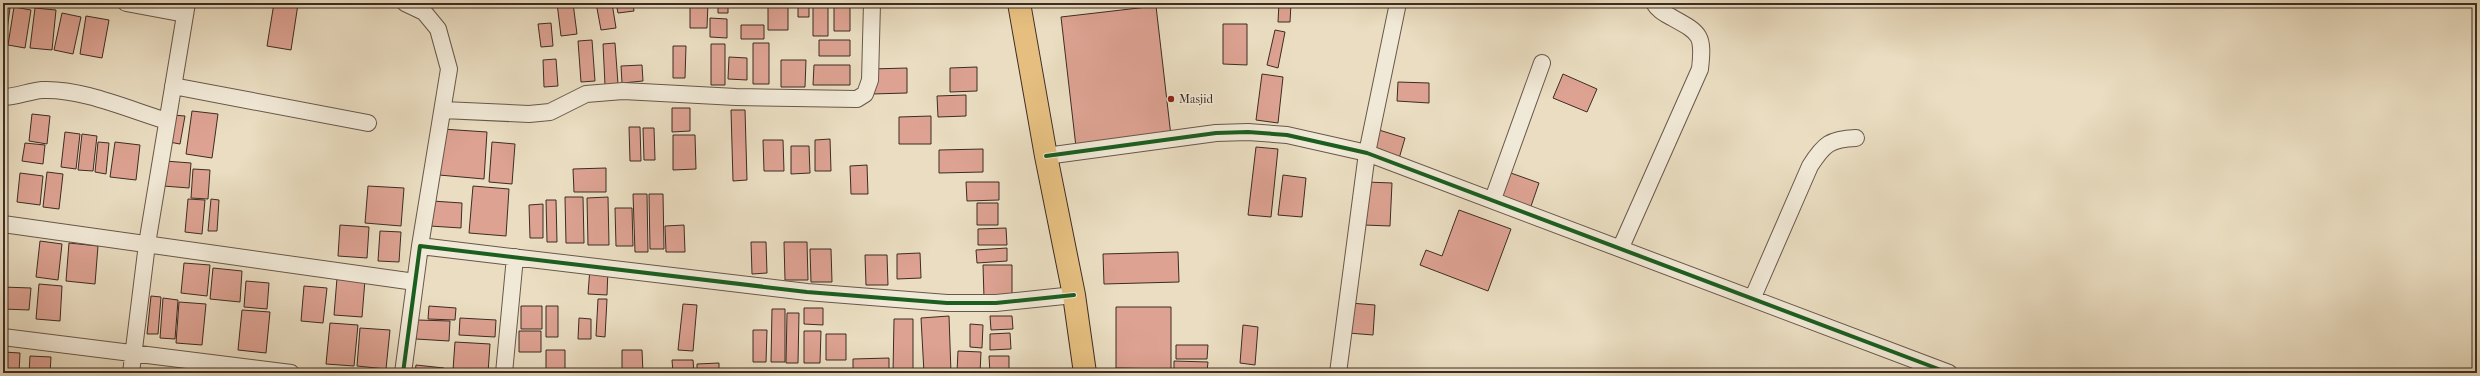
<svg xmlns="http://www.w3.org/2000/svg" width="2480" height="376" font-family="'IM FELL French Canon',serif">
	<rect width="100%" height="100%" fill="#eaddc1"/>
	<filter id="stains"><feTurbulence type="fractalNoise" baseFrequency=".005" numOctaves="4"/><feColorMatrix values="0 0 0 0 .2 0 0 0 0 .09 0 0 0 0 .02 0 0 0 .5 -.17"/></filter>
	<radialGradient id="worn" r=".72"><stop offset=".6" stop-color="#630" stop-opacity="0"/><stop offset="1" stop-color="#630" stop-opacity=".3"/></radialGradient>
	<path fill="#dda292" stroke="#3d2c23" d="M274 3 298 4 291 50 267 46Z
		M557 3H573L577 34 561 36Z
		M596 3H612L616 28 601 30Z
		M616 3H633L634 11 618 13Z
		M690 3H708L707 28H690Z
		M718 3H728V13H718Z
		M768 3H788V30H768Z
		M798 3H809V17H798Z
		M813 3H828V36H813Z
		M834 3H850V31H834Z
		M1279 3H1291L1290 22H1278Z
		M1156 6 1171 136 1076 147 1061 17Z
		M3 7 10 8 5 45H3Z
		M14 7 31 10 25 48 8 45Z
		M35 8 56 10 52 50 30 48Z
		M62 13 81 17 73 54 54 50Z
		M86 16 109 20 102 58 80 54Z
		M710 18 727 19V38L710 37Z
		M551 23 553 46 541 47 538 24Z
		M1223 24H1247V65L1223 64Z
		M741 25H764V39H741Z
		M1275 30 1285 32 1278 68 1267 65Z
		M592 40 595 81 581 82 578 41Z
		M819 40H850V56H819Z
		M615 43 618 84 605 85 603 44Z
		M753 43H769V84H753Z
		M711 44H725V85H711Z
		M673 46H686L685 78H673Z
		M729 57 747 58V80L728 79Z
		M556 59 558 86 544 87 543 60Z
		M781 60H806L805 87H781Z
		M642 65 643 81 622 83 621 66Z
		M814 65H850V85H813Z
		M977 67V91L950 92V68Z
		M907 68V93L872 94 871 69Z
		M1262 74 1283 77 1278 123 1256 120Z
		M1563 74 1597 89 1587 112 1553 98Z
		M1398 82 1429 83V103L1397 101Z
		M966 95V116L938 117 937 96Z
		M672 108H690V131L672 132Z
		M731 110H745L747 180 733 181Z
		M192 111 218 114 212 158 186 154Z
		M32 114 50 116 47 144 29 141Z
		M173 115 185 116 180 144 169 142Z
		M931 116V144H899V117Z
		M629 127H640L641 161H630Z
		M643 128H654L655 160H644Z
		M442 129 487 132 484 179 439 175Z
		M1379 130 1405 138 1398 162 1372 154Z
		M65 132 80 134 76 169 61 167Z
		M82 134 97 136 93 171 78 170Z
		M673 135H695L696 169 673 170Z
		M830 139 831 171H815V140Z
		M763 140H783L784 171H764Z
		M98 142 109 143 106 174 95 172Z
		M115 142 140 145 136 180 110 177Z
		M492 142 515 144 512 184 489 182Z
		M25 143 45 145 43 164 22 161Z
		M791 146H809L810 173 791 174Z
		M1256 147 1278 149 1271 217 1248 215Z
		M983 149V172L939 173V150Z
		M165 161 191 163 189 188 163 186Z
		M867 165 868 194H851L850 166Z
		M606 168V192H574L573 169Z
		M193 169 210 170 208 199 191 198Z
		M47 172 63 174 59 209 43 207Z
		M1508 172 1539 183 1530 209 1499 198Z
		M20 173 43 176 40 205 17 202Z
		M1283 175 1306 178 1302 217 1278 215Z
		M966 182H999V200L967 201Z
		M1366 182 1392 183 1390 226 1364 225Z
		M368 186 404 188 401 226 365 223Z
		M473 186 509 189 506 236 469 233Z
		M633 194H647L648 252H635Z
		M649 194H663L664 249H650Z
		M565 197H583L584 243H566Z
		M608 197 609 245H588L587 198Z
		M188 199 205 200 202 234 185 232Z
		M211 199 219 200 217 231H208Z
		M546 200H556L557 242H547Z
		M432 201 462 203 461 228 430 226Z
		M977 203H998V225H977Z
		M543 204V238H530L529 205Z
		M615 208H632L633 246H616Z
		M1459 210 1511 229 1488 291 1420 265 1426 250 1442 256Z
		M340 225 369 227 367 258 338 256Z
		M684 225 685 252H666L665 226Z
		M1006 228 1007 245H978V229Z
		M380 231 401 232 399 262 378 261Z
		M40 241 62 244 58 280 36 277Z
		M751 242H766L767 273 752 274Z
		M784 242H807L808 280H785Z
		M69 243 98 246 95 284 66 281Z
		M1007 248V261L977 263 976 250Z
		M810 249H831L832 282H811Z
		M1178 252 1179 282 1104 284 1103 254Z
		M920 253 921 278 897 279V254Z
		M865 255H887L888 285H866Z
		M184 263 210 265 207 296 181 293Z
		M983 265H1012V297L984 298Z
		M213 268 242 271 240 302 210 299Z
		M590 268 608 269 607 295 588 294Z
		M337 278 365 280 362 317 334 315Z
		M246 281 269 283 267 309 244 307Z
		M39 284 62 286 60 321 36 319Z
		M304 286 327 288 323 323 301 321Z
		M3 287 31 288 29 310 3 309Z
		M151 296 161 297 158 334H147Z
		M163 298 178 300 175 339 160 338Z
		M598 299H607L605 337 596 336Z
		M179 302 206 304 202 345 176 343Z
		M1350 303 1375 305 1373 335 1348 333Z
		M683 304 697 305 693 351 678 350Z
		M429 306 456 308 455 320 428 319Z
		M521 306H542V329H521Z
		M546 306H558V337H546Z
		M1116 307H1171V369L1116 368Z
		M804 308H823V325L804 324Z
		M772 309H785V362H771Z
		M242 310 270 312 266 353 238 350Z
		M787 313H799L798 363H786Z
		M949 316 951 373H924L921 318Z
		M990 316H1012L1013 329 991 330Z
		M460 318 496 320 495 337 459 335Z
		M579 318 591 319V339H578Z
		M894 319H913V373H893Z
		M418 320 450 321 449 341 416 339Z
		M330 323 358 325 354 366 326 364Z
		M970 324 983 325 982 348 970 347Z
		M1243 325 1258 327 1255 365 1240 363Z
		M360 328 390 330 386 369 357 366Z
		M753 330H767L766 362H753Z
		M519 331H541V352H519Z
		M804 331H821L820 363H804Z
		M1010 333 1011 349 990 350V334Z
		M826 334H846V360H826Z
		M455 342 490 344 488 373 453 370Z
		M1176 345H1208L1207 359H1176Z
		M546 350H565V373H546Z
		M622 350H642L643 373H622Z
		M958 351 981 352 980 373 957 372Z
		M3 352 20 353 19 373H3Z
		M30 356 51 357 50 373H29Z
		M989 356H1009V373H990Z
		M889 358V373H853V359Z
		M672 360H693L694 373H673Z
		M1174 361 1208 362 1207 371H1174Z
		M719 363V373H697V364Z
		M416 365 444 368 443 373H415Z
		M142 369 166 371V373H141Z
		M742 370V373H723V371Z"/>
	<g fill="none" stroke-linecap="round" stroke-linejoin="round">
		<defs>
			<path id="minor" d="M126 3 185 14
				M405 3 424 12 438 29 449 69 420 246
				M173 86 368 123
				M3 97C17 97 29 91 42 90 81 88 130 110 167 121
				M443 110 529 114 550 112 586 94 623 91 736 97 857 99 865 94 870 80 872 3
				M1046 156 1216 133 1248 132 1287 135 1367 153 1949 373
				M1493 199 1542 63
				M3 224 415 282
				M1621 247 1700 69C1704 34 1700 33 1671 17 1664 13 1658 10 1654 3
				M1753 297 1810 166C1824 144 1830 139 1856 138
				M3 337 291 373
				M131 373 147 244 187 3
				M403 373 420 246 807 292 947 303H996L1074 295
				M504 373 515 257
				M1338 373 1367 153 1398 3"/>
			<path id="primary" d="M1019 3 1046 156 1074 295 1085 373"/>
		</defs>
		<use href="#minor" stroke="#68584a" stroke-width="18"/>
		<use href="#primary" stroke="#3d2c23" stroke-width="24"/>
		<use href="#minor" stroke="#f1e9d7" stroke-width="16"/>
		<use href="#primary" stroke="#e5be80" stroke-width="22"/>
		<defs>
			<path id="cycleway" d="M1046 156 1216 133 1248 132 1287 135 1367 153 1949 373
				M403 373 420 246 807 292 947 303H996L1074 295"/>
		</defs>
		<use href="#cycleway" stroke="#f1e9d7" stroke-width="6"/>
		<use href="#cycleway" stroke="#1b5e20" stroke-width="4"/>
	</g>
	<circle fill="#8f2418" stroke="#f1e9d7" stroke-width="1.5" cx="1171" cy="99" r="4"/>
	<g text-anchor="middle" stroke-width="3" stroke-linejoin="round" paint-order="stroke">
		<g font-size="12" fill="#3d2c23" stroke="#f1e9d7" text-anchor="start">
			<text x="1179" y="103">Masjid</text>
		</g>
	</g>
	<rect width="2480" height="376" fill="none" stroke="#eaddc1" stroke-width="16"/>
	<rect x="4" y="4" width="2472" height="368" fill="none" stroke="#3d2c23" stroke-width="2"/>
	<rect x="8" y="8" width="2464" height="360" fill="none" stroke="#3d2c23"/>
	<rect width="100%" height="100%" filter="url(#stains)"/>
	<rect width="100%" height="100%" fill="url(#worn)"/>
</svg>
